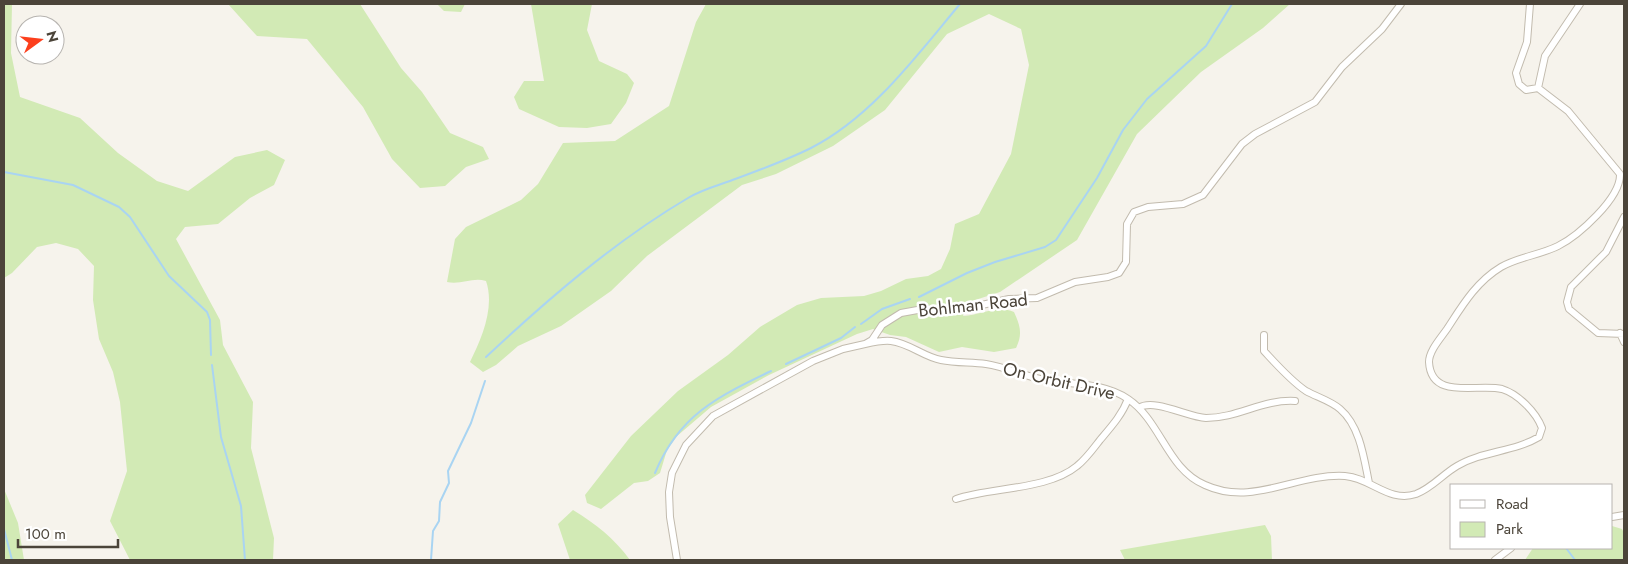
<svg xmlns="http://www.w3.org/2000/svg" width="1628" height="564" font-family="Jost,sans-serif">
	<rect width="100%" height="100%" fill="#f6f3ec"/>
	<path fill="#d2eab5" d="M4 4H12L11 53 20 97 80 118 118 153 157 181 188 191 235 157 267 150 285 160 274 185 250 198 218 224 185 227 176 239 220 320 223 345 253 402 251 448 274 538 273 560H130L110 521 127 471 120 402 113 372 99 339 93 300 94 266 78 249 56 243 37 247 12 273 4 278Z
		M228 4H360L401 68 422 92 450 133 483 147 489 159 466 167 445 186 420 188 392 159 363 107 307 39 257 36Z
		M437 4H465L461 12 444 11Z
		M531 4H592L587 30 599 61 627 74 634 83 626 103 611 124 587 128 559 127 519 109 514 97 524 81H544Z
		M706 4H1290L1263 28 1201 72 1137 134 1077 240 1000 292 969 302 963 316C981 315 997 305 1014 312 1020 325 1023 334 1016 348L994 352 962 347 939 352 906 337 890 335 873 329 857 334 769 375 711 407 677 436 667 450 660 473 648 481 634 483 601 509 587 503 585 495 631 436 678 391 728 355 760 327 797 305 821 298 864 296 881 291 906 279 928 276 941 269 950 249 955 224 979 214 1011 154 1029 65 1021 29 989 14 947 34 885 110 833 146 776 174 742 185 647 256 611 291 561 326 518 346 496 365 483 372 470 362C482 338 495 307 486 281 473 277 461 285 447 282L455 239 466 227 521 200 538 184 563 143 615 141 669 106 696 22Z
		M4 489 18 523 24 560H4Z
		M573 510C596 524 614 538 630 560H570L558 524Z
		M1265 525 1271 536 1272 560H1125L1120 550Z
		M1612 526 1622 529 1624 533V560H1525L1533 548H1612Z"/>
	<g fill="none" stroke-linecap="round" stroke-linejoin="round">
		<path stroke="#a9d4f2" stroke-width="2" d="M4 172 73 185 119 207 130 217 169 276 207 312 210 320 211 355
			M919 297 967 273 995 262 1045 247 1056 240 1097 178 1123 130 1147 99 1206 46 1232 4
			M861 324 882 309 910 299
			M486 357C548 299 615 241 688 198 701 190 716 186 730 181 757 171 785 161 811 148 872 117 917 55 960 4
			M786 364 841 338 855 327
			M212 365 221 437 241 506 245 560
			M655 473C679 415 717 397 771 371
			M4 529 12 560
			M1566 548 1575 560
			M431 560 433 531 439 521 440 502 449 483 448 471 471 423 485 381"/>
		<defs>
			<path id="street" d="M1530 4 1527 42 1516 73 1519 84 1526 90 1538 88 1545 56 1580 4
				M1624 217 1606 252 1571 287 1567 302 1569 309 1598 333 1624 334
				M1620 333 1624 342
				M1264 335V351C1277 365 1291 381 1306 391 1317 397 1331 401 1340 409 1360 426 1364 458 1369 483
				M865 344C874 342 883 340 891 341 909 343 924 357 941 360 956 363 971 362 986 364 1006 367 1024 376 1044 380 1072 385 1103 382 1128 399 1161 421 1167 469 1205 485 1253 507 1297 473 1345 476 1371 478 1389 503 1416 494 1432 488 1443 474 1457 466 1482 451 1514 452 1539 437L1542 428C1536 412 1518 394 1502 389 1478 383 1431 401 1429 362 1429 351 1440 339 1447 329 1462 306 1476 282 1501 267 1518 257 1540 255 1558 246 1578 236 1621 198 1620 174L1568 111 1538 88
				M1139 408C1153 398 1188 417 1206 418 1238 418 1263 399 1295 401
				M956 499C992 487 1048 490 1077 466 1086 459 1093 449 1100 440 1111 427 1122 415 1128 399
				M1612 517 1624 515
				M677 560 670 517 669 492 672 473 686 445 713 416 813 361 843 349 865 344 872 340 882 325 901 313 923 309 944 311 968 308 1009 299 1037 298 1075 282 1108 277 1119 273 1126 262 1127 224 1134 212 1148 207 1183 204 1203 195 1242 144 1255 134 1315 102 1342 67 1382 29 1401 4
				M1495 560 1511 548"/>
		</defs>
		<use href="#street" stroke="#c2bbae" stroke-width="8"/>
		<use href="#street" stroke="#fff" stroke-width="6"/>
	</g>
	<g text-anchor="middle" stroke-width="5" stroke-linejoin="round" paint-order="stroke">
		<g font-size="18" fill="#4b4439" stroke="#fff">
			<text transform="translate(973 305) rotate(-6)" y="6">Bohlman Road</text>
			<text transform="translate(1059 381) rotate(13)" y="6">On Orbit Drive</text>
		</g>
	</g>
	<rect width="1628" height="564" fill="none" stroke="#4b4439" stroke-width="10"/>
	<rect x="1450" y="484" width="162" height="65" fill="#ffffff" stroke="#b7b4b0"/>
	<rect x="1460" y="500" width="25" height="8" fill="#ffffff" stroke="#b7b4b0"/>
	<text x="1496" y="509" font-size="15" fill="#4b4439">Road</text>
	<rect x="1460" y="522" width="25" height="15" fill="#d2eab5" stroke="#b7b4b0"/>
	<text x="1496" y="534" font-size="15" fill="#4b4439">Park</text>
	<g transform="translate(40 40) rotate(75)"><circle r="24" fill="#ffffff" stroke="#b7b4b0"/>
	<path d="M0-4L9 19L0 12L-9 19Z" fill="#fc3f1d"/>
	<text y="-8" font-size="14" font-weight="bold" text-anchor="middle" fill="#4b4439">N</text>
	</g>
	<path d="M18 539v8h100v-8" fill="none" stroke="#4b4439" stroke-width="2.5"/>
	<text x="25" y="539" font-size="15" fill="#4b4439" stroke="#ffffff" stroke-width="4" paint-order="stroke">100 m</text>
</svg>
